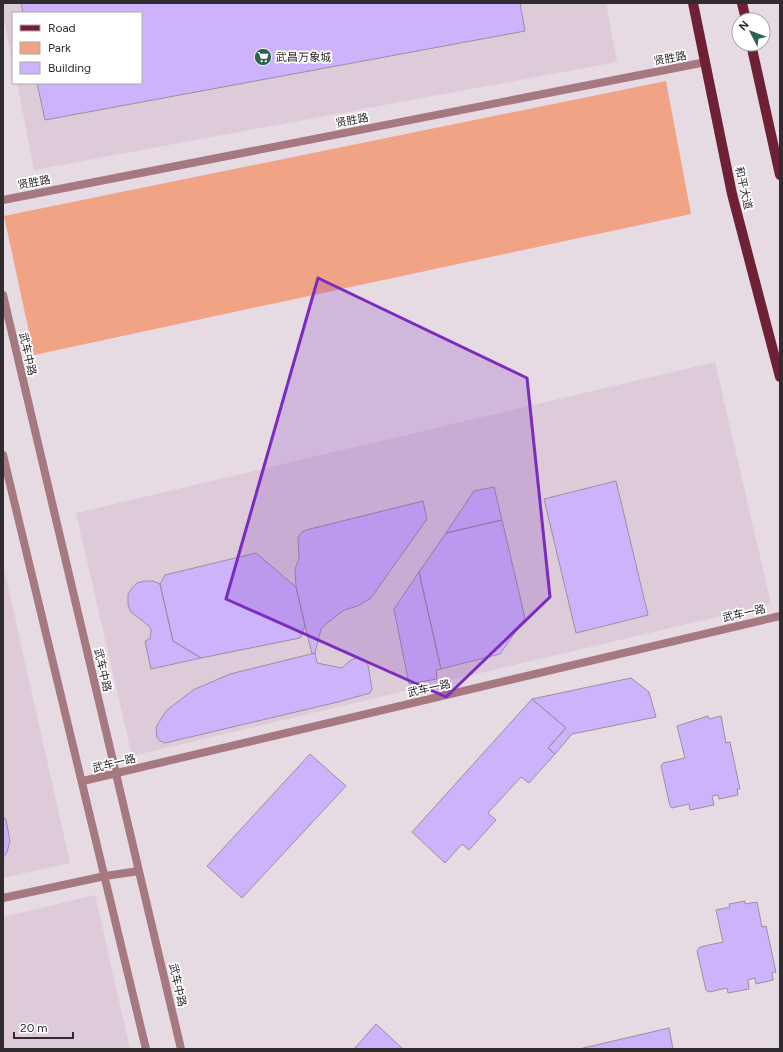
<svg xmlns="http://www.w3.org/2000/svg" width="783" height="1052" font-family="Figtree,'Noto Sans SC',sans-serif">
	<rect width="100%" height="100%" fill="#e6dae3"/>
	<path fill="#ddcbd9" d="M3 3H606L617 62 34 170 17 83H141V13H13V65L3 15Z
		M715 362 771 604 132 756 76 513Z
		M3 564 70 863 3 878Z
		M95 895 130 1049H3V917Z"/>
	<path fill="#f1a386" d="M666 81 691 214 34 355 4 216Z"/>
	<path fill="#ccb3fc" stroke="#96929e" d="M21 3H520L525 31 45 120 37 83H141V13H23Z
		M616 481 648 615 576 633 544 499Z
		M494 487 502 520 446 533 474 491Z
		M423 501 427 519 371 598 358 606 344 610 326 624 321 629 315 653 312 654 296 587 295 569 299 559 298 538 301 533 306 530Z
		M502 520 525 618 500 654 441 669 419 572 446 533Z
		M256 553 296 587 305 626 300 638 201 658 173 641 160 584 165 575Z
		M419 572 441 669 436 670 437 679 409 684 394 609Z
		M145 581H153L160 584 173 641 201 658 151 669 145 641 150 639 151 630 149 626 131 612 128 605V594L132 588 137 583Z
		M315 653 317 663 342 668 351 660 356 658 365 661 368 665 372 689 370 693 338 702 165 743 160 741 157 738 156 727 166 711 193 690 230 674Z
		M631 678 649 692 656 717 572 734 555 754 548 748 566 728 532 699Z
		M532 699 566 728 548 748 555 754 529 783 521 777 488 813 496 820 469 850 462 844 445 863 412 832Z
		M708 716 709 719 721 716 726 743 730 742 740 789H737L738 795 719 799 718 795 712 796 714 805 690 810 689 804 672 808 670 806 661 766 663 763 685 758 677 726Z
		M310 754 346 786 242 898 207 866Z
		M3 816 6 820 10 841 7 852 3 858Z
		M745 901V904L757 902 762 927 766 926 776 972 772 973 773 980 756 984 755 978 748 980 749 989 728 993 727 988 709 992 706 990 697 951 700 947 723 942 716 910 730 907 729 904Z
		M376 1024 403 1049H354Z
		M669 1028 673 1049H579Z"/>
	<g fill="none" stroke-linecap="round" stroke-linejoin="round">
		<path stroke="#a67880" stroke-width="8" d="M3 200 706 62"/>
		<path stroke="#a67880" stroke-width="8" d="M3 295 181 1049
			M3 455 146 1049
			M83 781 780 616
			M3 898 105 876 139 871"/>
		<path stroke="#6e2036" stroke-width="10" d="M693 3 732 194 780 377
			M742 3 746 20
			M751 44 780 175"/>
	</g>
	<path fill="#7b2cbf" fill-opacity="0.2" stroke="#7b2cbf" stroke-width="3" stroke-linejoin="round" d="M318 278 527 378 550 597 446 697 226 599Z"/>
	<defs>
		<symbol id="supermarket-disc" viewBox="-11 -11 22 22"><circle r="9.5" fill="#28634c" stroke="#fff"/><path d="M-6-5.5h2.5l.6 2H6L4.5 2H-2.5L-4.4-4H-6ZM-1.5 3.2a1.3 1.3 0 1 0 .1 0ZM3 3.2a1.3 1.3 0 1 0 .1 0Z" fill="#fff"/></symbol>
	</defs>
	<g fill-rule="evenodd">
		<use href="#supermarket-disc" x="253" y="47" width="20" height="20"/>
	</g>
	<g text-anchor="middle" stroke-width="3.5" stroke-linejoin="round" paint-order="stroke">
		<g font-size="11" fill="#2f2b2e" stroke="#fff" text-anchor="start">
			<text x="276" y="61">武昌万象城</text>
		</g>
		<g font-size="11" fill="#2f2b2e" stroke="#fff">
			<text transform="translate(670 58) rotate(-11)" y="4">贤胜路</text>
			<text transform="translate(352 120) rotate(-11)" y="4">贤胜路</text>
			<text transform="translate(34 182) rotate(-11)" y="4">贤胜路</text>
			<text transform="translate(744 188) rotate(77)" y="4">和平大道</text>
			<text transform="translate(28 354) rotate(77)" y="4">武车中路</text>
			<text transform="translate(744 613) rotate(-13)" y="4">武车一路</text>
			<text transform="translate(103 670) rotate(77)" y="4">武车中路</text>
			<text transform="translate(429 688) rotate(-13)" y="4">武车一路</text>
			<text transform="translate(114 763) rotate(-14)" y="4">武车一路</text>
			<text transform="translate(178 985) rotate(77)" y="4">武车中路</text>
		</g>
	</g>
	<rect width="783" height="1052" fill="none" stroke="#2f2b2e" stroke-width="8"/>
	<rect x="12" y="12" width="130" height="72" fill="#ffffff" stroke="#acaaab"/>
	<rect x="20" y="25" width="20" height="6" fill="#6e2036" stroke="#acaaab"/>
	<text x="48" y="32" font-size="12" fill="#2f2b2e">Road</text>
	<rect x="20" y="42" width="20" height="12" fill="#f1a386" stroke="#acaaab"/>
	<text x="48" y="52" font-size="12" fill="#2f2b2e">Park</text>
	<rect x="20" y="62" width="20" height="12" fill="#ccb3fc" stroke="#acaaab"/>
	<text x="48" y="72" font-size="12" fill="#2f2b2e">Building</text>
	<g transform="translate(751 32) rotate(312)"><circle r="19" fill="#ffffff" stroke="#acaaab"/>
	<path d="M0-3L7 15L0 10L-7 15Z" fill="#28634c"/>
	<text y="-6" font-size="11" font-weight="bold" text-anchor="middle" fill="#2f2b2e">N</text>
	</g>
	<path d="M14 1032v6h59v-6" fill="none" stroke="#2f2b2e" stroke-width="2"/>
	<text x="20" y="1032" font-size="12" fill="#2f2b2e" stroke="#ffffff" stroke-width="3" paint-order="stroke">20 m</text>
</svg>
